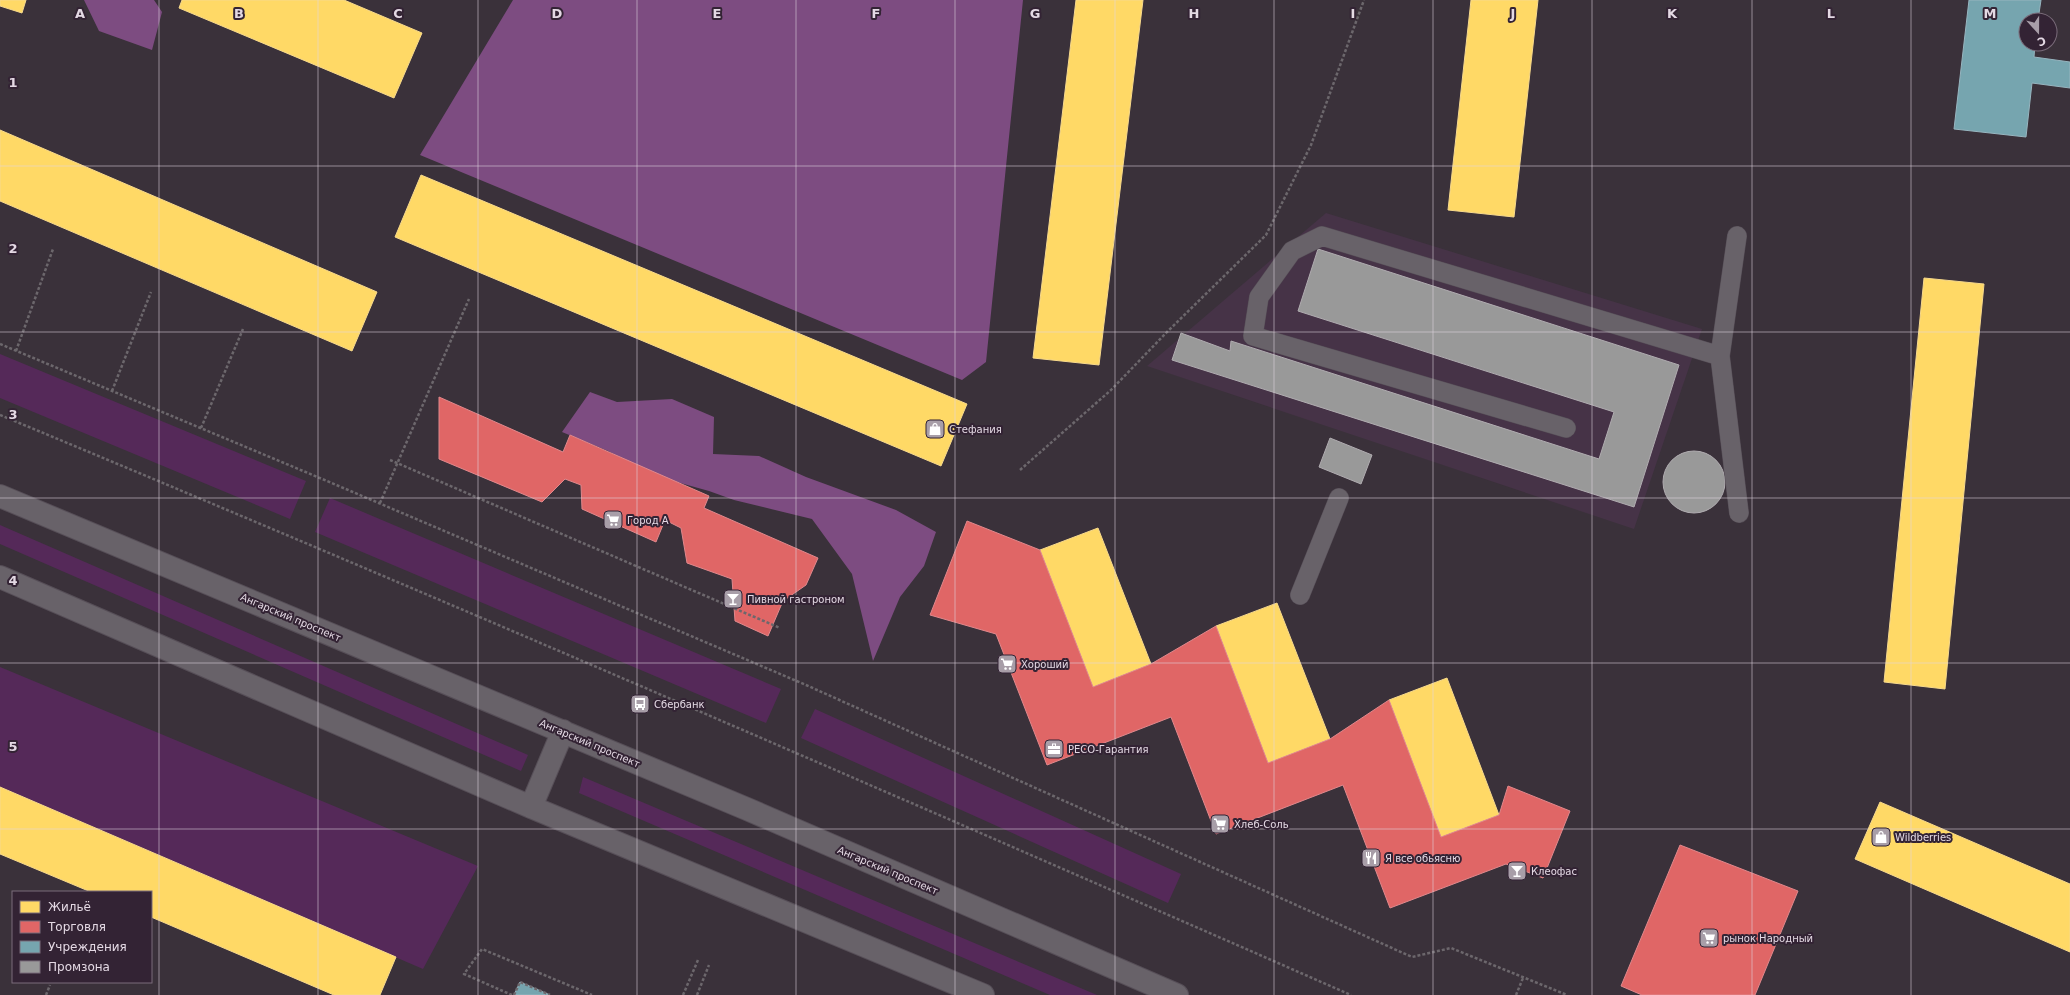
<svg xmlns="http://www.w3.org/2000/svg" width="2070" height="995" font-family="'DejaVu Sans',sans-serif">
	<rect width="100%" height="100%" fill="#3a313a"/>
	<path fill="#463347" d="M1326 213 1702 329 1634 529 1147 366Z"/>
	<path fill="#552959" d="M0 354 306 481 290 519 0 398Z
		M330 498 781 689 766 723 315 532Z
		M0 525 528 755 521 771 0 544Z
		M0 667 478 866 423 969 0 787Z
		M815 709 1181 874 1168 903 801 738Z
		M583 777 1097 995H1050L579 793Z"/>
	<path fill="#7d4c81" d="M84 0H154L162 12 152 50 99 31Z
		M513 0H1023L986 362 962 380 420 155Z
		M590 392 617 402 672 399 714 417 713 454 759 456 806 477 896 510 936 532 924 566 900 597 873 661 852 574 812 519 734 500 709 491 655 476 608 451 562 432Z"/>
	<path fill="#ffd966" stroke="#f7d98c" d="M0 0H26L22 13 0 6Z
		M182 0H344L422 33 394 98 179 8Z
		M1076 0H1143L1099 365 1033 358Z
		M1471 0H1538L1514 217 1448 210Z
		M0 130 377 292 352 351 0 201Z
		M421 175 967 404 941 466 395 237Z
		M1924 278 1984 284 1945 689 1884 682Z
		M1098 528 1151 664 1093 687 1040 550Z
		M1277 603 1330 739 1268 763 1216 626Z
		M1447 678 1499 815 1441 837 1389 700Z
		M0 787 396 957 380 995H334L151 917V892H91L0 854Z
		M1880 802 2070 884V952L1855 859Z"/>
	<path fill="#e06666" stroke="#e1888c" d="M439 397 563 452 570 435 709 496 704 508 818 558 806 585 783 601 768 636 735 621 732 579 687 563 681 528 665 520 656 542 582 509 581 485 565 479 542 502 439 459Z
		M967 521 1040 550 1093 687 1151 664 1216 626 1268 763 1330 739 1389 700 1441 837 1499 815 1508 786 1570 811 1543 878 1506 864 1390 908 1343 785 1216 834 1171 717 1047 765 996 634 930 615Z
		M1680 845 1798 891 1755 995H1642L1621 986Z"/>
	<path fill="#76a5af" stroke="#97b5bf" d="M1969 0H2041L2038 20H2026V44H2035L2034 57 2070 62V88L2032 83 2026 137 1954 129Z
		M520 982 550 995H514Z"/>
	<path fill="#999" stroke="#b0acb0" d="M1318 249 1679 365 1634 507 1172 360 1181 333 1230 351 1231 341 1599 459 1614 412 1298 311Z
		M1330 438 1372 455 1361 484 1319 467Z
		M1663 482a31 31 0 1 1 62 0a31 31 0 1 1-62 0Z"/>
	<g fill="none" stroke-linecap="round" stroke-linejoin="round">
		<defs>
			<path id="lane" d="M1737 236 1720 356 1739 513
				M1566 428 1253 336 1259 297 1292 251 1322 236 1720 356
				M1300 595 1339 498"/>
			<path id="secondary" d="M0 496 747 809 1177 995
				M0 577 531 807 983 995
				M531 807 563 731"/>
		</defs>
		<use href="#lane" stroke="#574f58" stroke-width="20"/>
		<use href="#secondary" stroke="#574f58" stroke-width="24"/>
		<path stroke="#6c676c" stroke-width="2.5" stroke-dasharray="3 2" stroke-linecap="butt" d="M0 344 327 481 806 685 1412 957 1451 948 1567 995
			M16 351 53 249
			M112 391 151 292
			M0 415C453 603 902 798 1351 995
			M201 428 243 329
			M390 460 780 628
			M1020 470 1111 390 1167 332 1266 235 1311 145 1364 0
			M380 503 469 299
			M46 995 50 985
			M512 995 464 974 482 949 592 995
			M514 995 520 982 550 995
			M683 995 698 960
			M697 995 709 965
			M1516 995 1523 978"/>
		<use href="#lane" stroke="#686269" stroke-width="19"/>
		<use href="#secondary" stroke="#686269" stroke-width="22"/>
	</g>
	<path fill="none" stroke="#e4d9e4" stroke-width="1" stroke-opacity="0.55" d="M159 0V995M318 0V995M478 0V995M637 0V995M796 0V995M955 0V995M1115 0V995M1274 0V995M1433 0V995M1592 0V995M1752 0V995M1911 0V995M0 166H2070M0 332H2070M0 498H2070M0 663H2070M0 829H2070"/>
	<defs>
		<symbol id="shop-square" viewBox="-11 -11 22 22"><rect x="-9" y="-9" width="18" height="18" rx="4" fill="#a89ea8" stroke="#332334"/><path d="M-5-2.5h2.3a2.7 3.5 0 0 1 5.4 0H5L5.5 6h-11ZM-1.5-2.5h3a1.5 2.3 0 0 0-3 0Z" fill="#fff"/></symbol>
		<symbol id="supermarket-square" viewBox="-11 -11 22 22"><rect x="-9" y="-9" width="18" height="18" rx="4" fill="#a89ea8" stroke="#332334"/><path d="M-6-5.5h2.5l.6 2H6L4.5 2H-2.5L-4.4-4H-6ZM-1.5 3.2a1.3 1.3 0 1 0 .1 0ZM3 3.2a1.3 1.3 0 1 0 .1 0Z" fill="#fff"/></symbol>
		<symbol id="bar-square" viewBox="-11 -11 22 22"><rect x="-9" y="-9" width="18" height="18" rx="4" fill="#a89ea8" stroke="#332334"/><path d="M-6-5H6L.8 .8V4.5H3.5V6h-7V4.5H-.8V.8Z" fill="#fff"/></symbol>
		<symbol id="bus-square" viewBox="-11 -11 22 22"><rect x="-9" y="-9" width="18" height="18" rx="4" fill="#a89ea8" stroke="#332334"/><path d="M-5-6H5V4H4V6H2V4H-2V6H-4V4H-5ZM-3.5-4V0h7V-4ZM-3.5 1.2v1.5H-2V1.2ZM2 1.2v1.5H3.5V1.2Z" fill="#fff"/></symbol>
		<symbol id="office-square" viewBox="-11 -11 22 22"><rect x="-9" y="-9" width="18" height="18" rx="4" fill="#a89ea8" stroke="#332334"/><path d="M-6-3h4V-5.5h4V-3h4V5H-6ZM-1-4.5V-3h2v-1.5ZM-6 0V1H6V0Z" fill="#fff"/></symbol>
		<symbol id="restaurant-square" viewBox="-11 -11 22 22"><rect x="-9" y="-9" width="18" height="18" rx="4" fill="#a89ea8" stroke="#332334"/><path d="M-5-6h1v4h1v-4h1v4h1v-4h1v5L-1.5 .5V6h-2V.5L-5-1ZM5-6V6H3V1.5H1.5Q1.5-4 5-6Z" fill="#fff"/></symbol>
	</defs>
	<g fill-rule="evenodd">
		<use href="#shop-square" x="924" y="418" width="22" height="22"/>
		<use href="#supermarket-square" x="602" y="509" width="22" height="22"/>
		<use href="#bar-square" x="722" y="588" width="22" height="22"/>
		<use href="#supermarket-square" x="996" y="653" width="22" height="22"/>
		<use href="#bus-square" x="629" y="693" width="22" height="22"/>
		<use href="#office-square" x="1043" y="738" width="22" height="22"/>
		<use href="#supermarket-square" x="1209" y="813" width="22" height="22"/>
		<use href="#shop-square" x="1870" y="826" width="22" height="22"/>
		<use href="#restaurant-square" x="1360" y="847" width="22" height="22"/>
		<use href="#bar-square" x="1506" y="860" width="22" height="22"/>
		<use href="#supermarket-square" x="1698" y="927" width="22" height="22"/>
	</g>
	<g text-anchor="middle" stroke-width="4" stroke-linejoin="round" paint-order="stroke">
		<g font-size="10" fill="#e4d9e4" stroke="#332334" text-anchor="start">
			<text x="949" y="433">Стефания</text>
			<text x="627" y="524">Город А</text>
			<text x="747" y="603">Пивной гастроном</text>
			<text x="1021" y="668">Хороший</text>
			<text x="654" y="708">Сбербанк</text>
			<text x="1068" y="753">РЕСО-Гарантия</text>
			<text x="1234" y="828">Хлеб-Соль</text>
			<text x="1895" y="841">Wildberries</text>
			<text x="1385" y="862">Я все обьясню</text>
			<text x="1531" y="875">Клеофас</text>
			<text x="1723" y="942">рынок Народный</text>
		</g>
		<g font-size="10" fill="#e4d9e4" stroke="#332334">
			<text transform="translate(291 617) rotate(23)" y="4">Ангарский проспект</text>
			<text transform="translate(590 743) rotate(23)" y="4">Ангарский проспект</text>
			<text transform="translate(888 870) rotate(23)" y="4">Ангарский проспект</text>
		</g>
	</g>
	<g font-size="13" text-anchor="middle" font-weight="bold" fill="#e4d9e4" stroke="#332334" stroke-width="4" stroke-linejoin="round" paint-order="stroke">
		<text x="80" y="18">A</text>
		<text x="239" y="18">B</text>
		<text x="398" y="18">C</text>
		<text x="557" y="18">D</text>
		<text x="717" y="18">E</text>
		<text x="876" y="18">F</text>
		<text x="1035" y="18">G</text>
		<text x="1194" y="18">H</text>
		<text x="1353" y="18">I</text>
		<text x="1513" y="18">J</text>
		<text x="1672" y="18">K</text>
		<text x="1831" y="18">L</text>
		<text x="1990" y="18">M</text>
		<text x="13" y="87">1</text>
		<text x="13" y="253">2</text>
		<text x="13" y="419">3</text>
		<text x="13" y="585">4</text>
		<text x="13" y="751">5</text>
	</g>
	<rect x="12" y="891" width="140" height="92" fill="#332334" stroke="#7a6c7a"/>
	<rect x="20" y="901" width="20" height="12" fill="#ffd966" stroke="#7a6c7a"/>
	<text x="48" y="911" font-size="12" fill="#e4d9e4">Жильё</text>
	<rect x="20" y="921" width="20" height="12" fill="#e06666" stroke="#7a6c7a"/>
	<text x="48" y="931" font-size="12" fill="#e4d9e4">Торговля</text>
	<rect x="20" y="941" width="20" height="12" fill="#76a5af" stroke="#7a6c7a"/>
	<text x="48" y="951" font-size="12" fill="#e4d9e4">Учреждения</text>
	<rect x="20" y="961" width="20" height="12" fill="#999999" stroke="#7a6c7a"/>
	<text x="48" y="971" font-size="12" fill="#e4d9e4">Промзона</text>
	<g transform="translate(2038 32) rotate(159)"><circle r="19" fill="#332334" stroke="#7a6c7a"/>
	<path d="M0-3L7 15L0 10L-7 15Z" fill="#a89ea8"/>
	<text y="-6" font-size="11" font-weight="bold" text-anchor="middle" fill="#e4d9e4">С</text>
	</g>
</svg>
